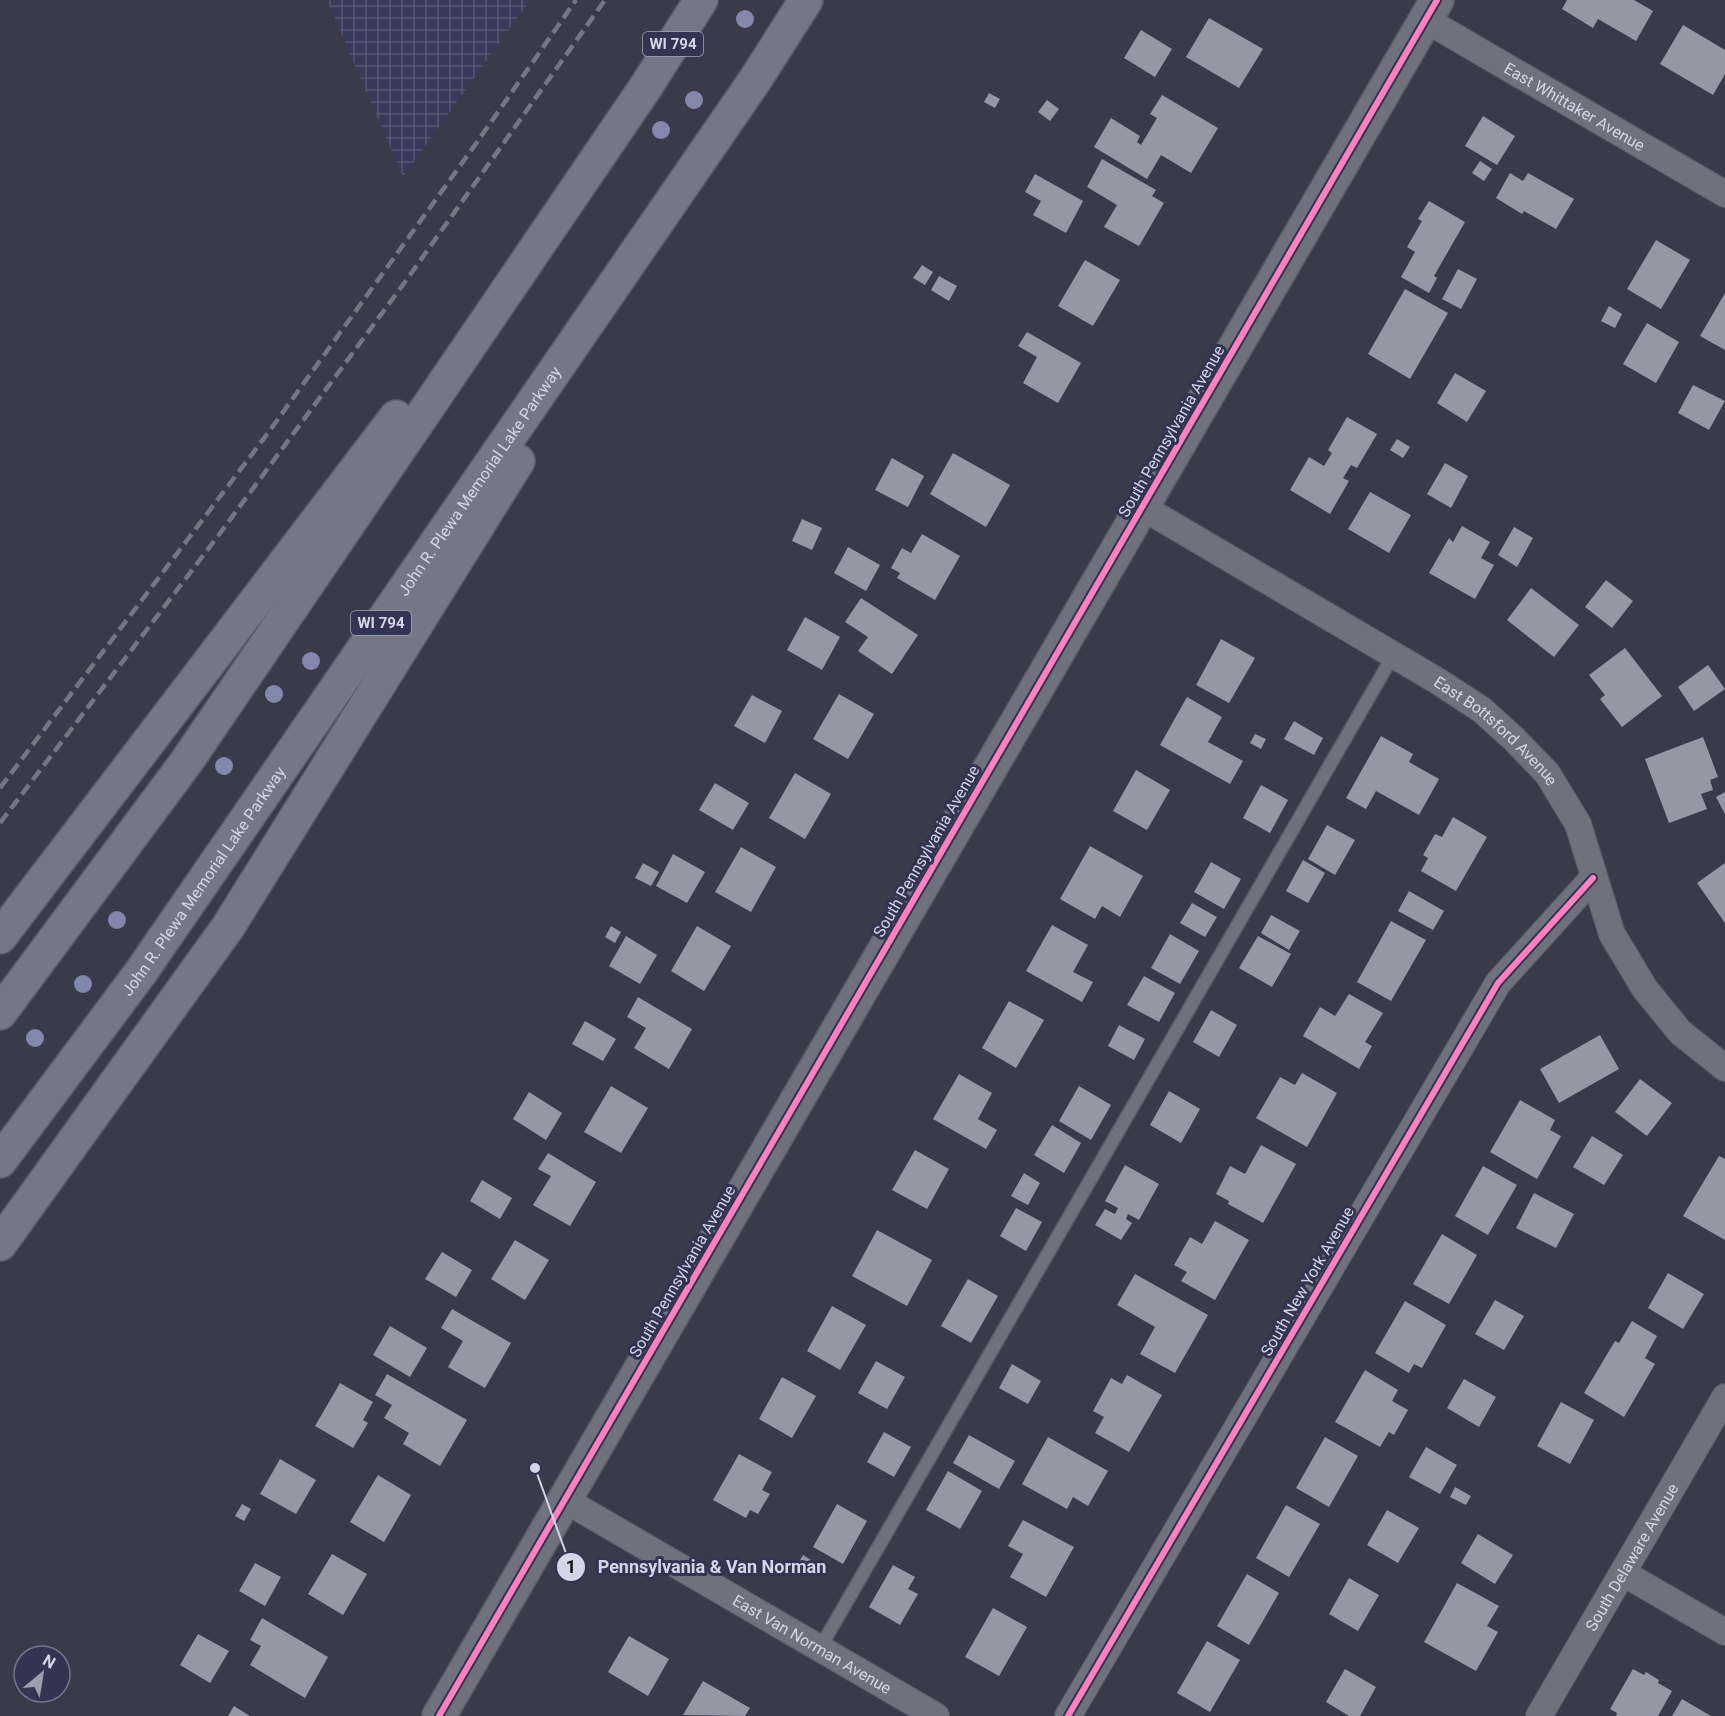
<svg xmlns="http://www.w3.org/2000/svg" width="1725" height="1716" font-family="Roboto,sans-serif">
	<defs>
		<pattern id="industrial-grid" width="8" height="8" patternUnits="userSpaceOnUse" patternTransform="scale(1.5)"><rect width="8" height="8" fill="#383a5a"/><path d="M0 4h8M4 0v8" fill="none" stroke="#545672"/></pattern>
	</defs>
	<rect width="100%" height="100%" fill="#393b4a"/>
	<path fill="url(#industrial-grid)" d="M327 0H530L403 177Z"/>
	<path fill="#9697a4" d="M1567 0H1634L1653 11 1636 41 1598 19 1593 28 1562 9Z
		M1209 18 1263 49 1239 88 1186 57Z
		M1683 25 1725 50V74L1713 95 1660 64Z
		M1141 30 1172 49 1155 77 1124 58Z
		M989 93 1000 99 995 108 984 102Z
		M1162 95 1218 128 1191 173 1161 155 1147 179 1094 147 1111 118 1140 136 1137 142 1141 145 1157 118 1150 114Z
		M1047 100 1059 109 1050 121 1038 112Z
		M1483 116 1515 136 1497 165 1465 146Z
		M1102 159 1156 190 1152 196 1164 203 1139 246 1104 227 1117 205 1087 187Z
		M1480 161 1492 169 1484 181 1472 173Z
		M1510 173 1523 181 1528 173 1574 199 1556 229 1524 211 1522 214 1496 198Z
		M1035 174 1083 201 1066 233 1033 215 1041 201 1025 192Z
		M1429 201 1465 222 1434 276 1437 278 1429 293 1401 277 1415 252 1407 247 1422 221 1418 219Z
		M1656 240 1690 260 1661 309 1627 289Z
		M1085 260 1120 280 1093 326 1058 306Z
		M922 265 933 272 925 285 913 278Z
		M1458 269 1477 279 1461 309 1442 299Z
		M939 276 957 286 949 301 931 290Z
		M1405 289 1448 313 1410 379 1368 354Z
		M1725 293V350L1700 336Z
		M1609 306 1622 314 1615 328 1601 321Z
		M1647 323 1679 342 1656 383 1623 364Z
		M1027 332 1081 363 1058 403 1023 383 1037 357 1018 346Z
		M1455 373 1486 391 1467 422 1437 403Z
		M1693 385 1725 401 1709 430 1678 413Z
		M1347 417 1377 434 1357 468 1351 465 1343 478 1349 481 1330 514 1290 490 1309 457 1324 466 1332 453 1328 450Z
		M1397 439 1410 447 1403 458 1390 450Z
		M953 453 1010 485 986 527 930 494Z
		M892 458 924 476 908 507 875 490Z
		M1445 463 1468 476 1451 508 1427 494Z
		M1370 492 1411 515 1389 553 1348 529Z
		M802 519 822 528 812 550 792 541Z
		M1462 526 1490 542 1481 558 1494 565 1475 599 1429 573 1449 538 1453 542Z
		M1514 527 1533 538 1517 567 1498 555Z
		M922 534 960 556 935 600 897 578 900 573 891 568 902 548 911 553Z
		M848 547 880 565 866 591 834 573Z
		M1606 580 1633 601 1612 628 1585 607Z
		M1531 588 1579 625 1554 657 1507 620Z
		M861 598 918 635 892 674 858 651 868 637 845 622Z
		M805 617 840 637 822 670 787 650Z
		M1221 639 1255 658 1229 703 1196 685Z
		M1625 648 1662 696 1622 727 1600 699 1605 695 1589 675Z
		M1708 665 1725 689 1694 711 1678 687Z
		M839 694 874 714 848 759 813 739Z
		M752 695 782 711 765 743 734 726Z
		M1187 697 1222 717 1208 742 1243 761 1230 784 1160 745Z
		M1294 721 1323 738 1314 755 1284 739Z
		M1255 734 1266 739 1261 749 1250 743Z
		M1381 736 1413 754 1409 762 1439 779 1419 815 1376 791 1366 809 1346 798Z
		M1703 737 1718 777 1710 780 1713 790 1701 794 1707 809 1669 823 1645 759Z
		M1136 770 1170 790 1147 830 1113 811Z
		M795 773 831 794 805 839 769 818Z
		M715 783 749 803 733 830 699 810Z
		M1261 785 1288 800 1270 833 1243 818Z
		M1725 792V814L1716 797Z
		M1453 817 1487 837 1456 891 1421 871 1428 858 1423 855 1435 834 1442 837Z
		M1327 825 1355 840 1335 875 1308 859Z
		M1090 846 1143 876 1120 917 1102 906 1095 919 1060 899Z
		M741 847 776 867 751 912 715 892Z
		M673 854 705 872 687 903 656 886Z
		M1303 860 1325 873 1308 903 1286 891Z
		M1211 862 1241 879 1224 909 1194 892Z
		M643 863 659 872 651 886 635 878Z
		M1725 863V923L1697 883Z
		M1409 891 1444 911 1433 930 1398 911Z
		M1192 903 1217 917 1205 937 1180 923Z
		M1271 915 1300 931 1289 950 1261 933Z
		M1391 921 1426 940 1391 1001 1357 982Z
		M1052 925 1088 945 1073 972 1093 982 1082 1002 1026 971Z
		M611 926 621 932 615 943 605 937Z
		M697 926 731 946 704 991 671 971Z
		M1170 934 1199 951 1180 984 1151 968Z
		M626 936 657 955 640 984 609 966Z
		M1258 936 1291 954 1272 987 1239 968Z
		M1144 976 1175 993 1159 1022 1127 1005Z
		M1349 994 1383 1013 1365 1042 1372 1046 1359 1069 1303 1036 1320 1007 1335 1016Z
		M638 997 692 1029 669 1069 634 1048 646 1028 627 1017Z
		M1009 1001 1044 1020 1016 1068 982 1048Z
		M1211 1010 1237 1025 1219 1057 1193 1042Z
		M585 1021 616 1039 603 1061 572 1044Z
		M1119 1025 1145 1039 1134 1060 1108 1046Z
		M1600 1035 1619 1069 1559 1103 1540 1069Z
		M1302 1073 1337 1093 1307 1147 1256 1118 1280 1077 1295 1085Z
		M959 1074 992 1093 978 1119 997 1130 986 1149 933 1119Z
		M1640 1079 1672 1103 1647 1136 1615 1112Z
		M611 1086 648 1108 621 1153 584 1132Z
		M1079 1086 1111 1105 1091 1140 1059 1121Z
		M1169 1091 1200 1109 1181 1143 1150 1125Z
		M529 1092 562 1113 546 1140 513 1119Z
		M1520 1100 1555 1120 1550 1130 1561 1136 1537 1179 1490 1152Z
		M1052 1125 1081 1143 1064 1173 1034 1155Z
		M1592 1136 1623 1155 1604 1185 1573 1167Z
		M1261 1145 1296 1164 1263 1223 1228 1204 1229 1201 1216 1194 1230 1166 1245 1174Z
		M915 1150 949 1169 927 1209 892 1190Z
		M548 1153 596 1182 570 1226 533 1205 551 1176 538 1169Z
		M1719 1156 1725 1159V1240L1683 1216Z
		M1125 1165 1159 1184 1139 1220 1128 1214 1126 1219 1132 1223 1121 1240 1095 1225 1105 1209 1115 1214 1118 1208 1105 1201Z
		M1483 1166 1517 1185 1488 1235 1455 1216Z
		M1024 1173 1040 1183 1028 1205 1011 1196Z
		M482 1180 512 1198 500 1219 470 1201Z
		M1534 1193 1574 1214 1556 1248 1516 1228Z
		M1016 1208 1042 1222 1026 1251 1000 1236Z
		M1215 1221 1249 1240 1215 1300 1181 1281 1187 1272 1174 1265 1190 1237 1202 1244Z
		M877 1230 932 1260 907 1306 852 1276Z
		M1442 1234 1477 1255 1449 1304 1413 1284Z
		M515 1240 549 1260 525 1300 491 1279Z
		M442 1252 472 1270 456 1297 425 1279Z
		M1668 1273 1704 1294 1683 1329 1648 1308Z
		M1135 1274 1208 1315 1175 1373 1140 1354 1155 1327 1117 1305Z
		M968 1279 998 1296 971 1343 941 1326Z
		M1495 1300 1524 1316 1504 1350 1475 1334Z
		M1405 1301 1446 1325 1422 1368 1414 1364 1409 1373 1375 1353Z
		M832 1306 866 1325 840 1370 807 1351Z
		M452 1309 511 1343 485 1388 448 1367 463 1341 441 1328Z
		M1632 1321 1657 1336 1645 1358 1655 1364 1624 1417 1584 1393 1615 1341 1619 1343Z
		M390 1326 427 1348 410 1377 373 1355Z
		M876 1361 905 1377 887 1409 858 1393Z
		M1012 1364 1041 1381 1028 1404 999 1388Z
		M1365 1370 1398 1390 1392 1401 1408 1410 1394 1435 1389 1432 1380 1447 1335 1422Z
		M387 1374 467 1420 440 1466 403 1444 409 1433 384 1418 392 1405 375 1395Z
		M1127 1375 1162 1395 1129 1452 1095 1433 1104 1417 1093 1411 1111 1378 1122 1384Z
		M782 1377 816 1396 792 1438 759 1419Z
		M1464 1379 1496 1397 1479 1427 1447 1408Z
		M340 1383 373 1402 363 1420 368 1423 353 1448 315 1426Z
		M1561 1402 1594 1420 1570 1464 1537 1446Z
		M884 1432 911 1447 894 1477 867 1462Z
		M969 1435 1015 1461 999 1489 953 1463Z
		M1048 1437 1108 1471 1088 1506 1073 1497 1067 1509 1022 1484Z
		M1325 1437 1358 1456 1329 1507 1296 1488Z
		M1426 1447 1457 1465 1440 1494 1409 1477Z
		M739 1454 772 1472 762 1490 770 1494 758 1514 750 1510 746 1518 713 1500Z
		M280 1459 316 1480 296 1514 260 1494Z
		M948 1471 982 1491 960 1529 926 1510Z
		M378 1475 411 1495 384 1542 350 1522Z
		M1455 1487 1471 1496 1466 1505 1450 1497Z
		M242 1504 251 1509 244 1521 235 1516Z
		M837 1504 867 1521 843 1564 813 1547Z
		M1286 1505 1320 1524 1289 1577 1256 1558Z
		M1387 1510 1419 1528 1398 1563 1367 1545Z
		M1023 1520 1074 1547 1046 1597 1010 1577 1023 1554 1008 1546Z
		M1478 1534 1513 1555 1495 1584 1461 1563Z
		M332 1554 367 1574 343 1615 308 1594Z
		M803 1555 811 1560 803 1574 795 1569Z
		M255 1563 281 1577 265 1606 239 1591Z
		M893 1565 915 1577 908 1589 918 1594 900 1625 869 1607Z
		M1247 1574 1279 1593 1249 1645 1217 1626Z
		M1349 1578 1379 1595 1358 1631 1329 1614Z
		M1457 1583 1499 1606 1487 1626 1498 1632 1476 1671 1424 1642Z
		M993 1608 1027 1627 999 1676 965 1657Z
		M262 1618 328 1657 305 1698 250 1665 261 1646 250 1640Z
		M198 1634 229 1651 210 1683 180 1665Z
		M629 1636 669 1659 648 1696 608 1672Z
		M1207 1641 1240 1660 1210 1712 1177 1693Z
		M1345 1669 1376 1687 1360 1716H1349L1326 1702Z
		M1633 1669 1644 1675 1646 1672 1659 1680 1658 1683 1672 1691 1658 1716H1616L1617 1713 1610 1709Z
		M703 1681 750 1708 745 1716 683 1715Z
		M1682 1699 1711 1716H1672Z
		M234 1706 250 1716H228Z"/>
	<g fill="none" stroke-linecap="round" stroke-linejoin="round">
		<defs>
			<path id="lane" d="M820 1648 1394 654"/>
			<g id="street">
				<path id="s1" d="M1426 20 1725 194"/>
				<path id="s2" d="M1142 507 1436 680 1482 710 1514 739 1547 773 1578 824 1612 934 1645 989 1680 1032 1725 1068"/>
				<path id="s3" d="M565 1500 936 1716"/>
				<path d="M1623 1573 1725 1632"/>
				<path d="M1068 1716 1498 983 1593 878"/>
				<path id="s4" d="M1539 1716 1725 1397"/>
			</g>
			<path id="secondary" d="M439 1716 1437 0"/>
			<g id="primary">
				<path d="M0 937 396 417"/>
				<path d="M0 1013 187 761 645 88 701 0"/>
				<path id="s5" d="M0 1161 141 972 755 80 806 0"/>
				<path d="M0 1244 228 927 518 461"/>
			</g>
		</defs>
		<use href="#lane" stroke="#585a67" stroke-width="15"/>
		<use href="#street" stroke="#585a67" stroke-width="28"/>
		<use href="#secondary" stroke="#585a67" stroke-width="36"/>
		<use href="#primary" stroke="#585a67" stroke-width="36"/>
		<use href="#lane" stroke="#6f717c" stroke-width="12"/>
		<use href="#street" stroke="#6f717c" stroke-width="26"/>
		<use href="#secondary" stroke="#6f717c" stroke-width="33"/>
		<use href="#primary" stroke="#757686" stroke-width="33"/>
		<path stroke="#747681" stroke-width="4.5" stroke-dasharray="12 6" stroke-linecap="butt" d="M0 788 268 433 475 145 576 0
			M0 823 218 536 405 282 605 0"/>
		<defs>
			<path id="cycleway" d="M439 1716 1437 0
				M1068 1716 1498 983 1593 878"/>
		</defs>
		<use href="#cycleway" stroke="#323551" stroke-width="10"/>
		<use href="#cycleway" stroke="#ff80c0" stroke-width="6"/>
	</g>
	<g fill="#8387ab">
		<circle cx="745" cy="19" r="9"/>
		<circle cx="694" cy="100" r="9"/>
		<circle cx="661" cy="130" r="9"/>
		<circle cx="311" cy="661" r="9"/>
		<circle cx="274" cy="694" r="9"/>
		<circle cx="224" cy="766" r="9"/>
		<circle cx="117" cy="920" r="9"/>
		<circle cx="83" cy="984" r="9"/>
		<circle cx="35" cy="1038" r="9"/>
	</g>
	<g text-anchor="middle" stroke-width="6" stroke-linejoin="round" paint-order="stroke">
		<g fill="#323551" stroke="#a3a6bb" stroke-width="1.5">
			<rect x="643" y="32" width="60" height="24" rx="4.5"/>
			<rect x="351" y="611" width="60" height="24" rx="4.5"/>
		</g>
		<g font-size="15" font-weight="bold" fill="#d4d6e8">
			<text x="673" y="49">WI 794</text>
			<text x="381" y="628">WI 794</text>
		</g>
		<g font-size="16" fill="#d4d6e8" stroke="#323551">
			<text dy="6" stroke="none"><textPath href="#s1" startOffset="172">East Whittaker Avenue</textPath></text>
			<text transform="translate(1171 431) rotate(-60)" y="6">South Pennsylvania Avenue</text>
			<text dy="6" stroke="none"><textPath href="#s5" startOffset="832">John R. Plewa Memorial Lake Parkway</textPath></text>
			<text dy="6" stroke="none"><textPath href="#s2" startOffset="420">East Bottsford Avenue</textPath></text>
			<text transform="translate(926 851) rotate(-60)" y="6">South Pennsylvania Avenue</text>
			<text dy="6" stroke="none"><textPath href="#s5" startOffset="346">John R. Plewa Memorial Lake Parkway</textPath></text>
			<text transform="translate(682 1271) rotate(-60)" y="6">South Pennsylvania Avenue</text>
			<text transform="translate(1307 1281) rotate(-60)" y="6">South New York Avenue</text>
			<text dy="6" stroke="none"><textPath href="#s4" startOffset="184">South Delaware Avenue</textPath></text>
			<text dy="6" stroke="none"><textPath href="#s3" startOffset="286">East Van Norman Avenue</textPath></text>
		</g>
	</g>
	<path fill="none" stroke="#d4d6e8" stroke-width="2" d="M535 1468L571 1567"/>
	<g fill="#d4d6e8" stroke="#323551" stroke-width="2">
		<circle cx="535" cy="1468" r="6"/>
		<circle cx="571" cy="1567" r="15"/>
	</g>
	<g font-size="18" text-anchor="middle" font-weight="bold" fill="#111">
		<text x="571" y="1573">1</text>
	</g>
	<g font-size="18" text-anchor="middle" font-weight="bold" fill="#d4d6e8" stroke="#323551" stroke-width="6" stroke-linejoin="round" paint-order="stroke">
		<text x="712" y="1573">Pennsylvania &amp; Van Norman</text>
	</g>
	<g transform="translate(42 1674) rotate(30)"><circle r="28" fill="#323551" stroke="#73758d" stroke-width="1.5"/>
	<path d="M0-4.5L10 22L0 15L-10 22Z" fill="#9ea0b1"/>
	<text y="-9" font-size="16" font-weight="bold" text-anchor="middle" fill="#d4d6e8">N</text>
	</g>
</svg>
